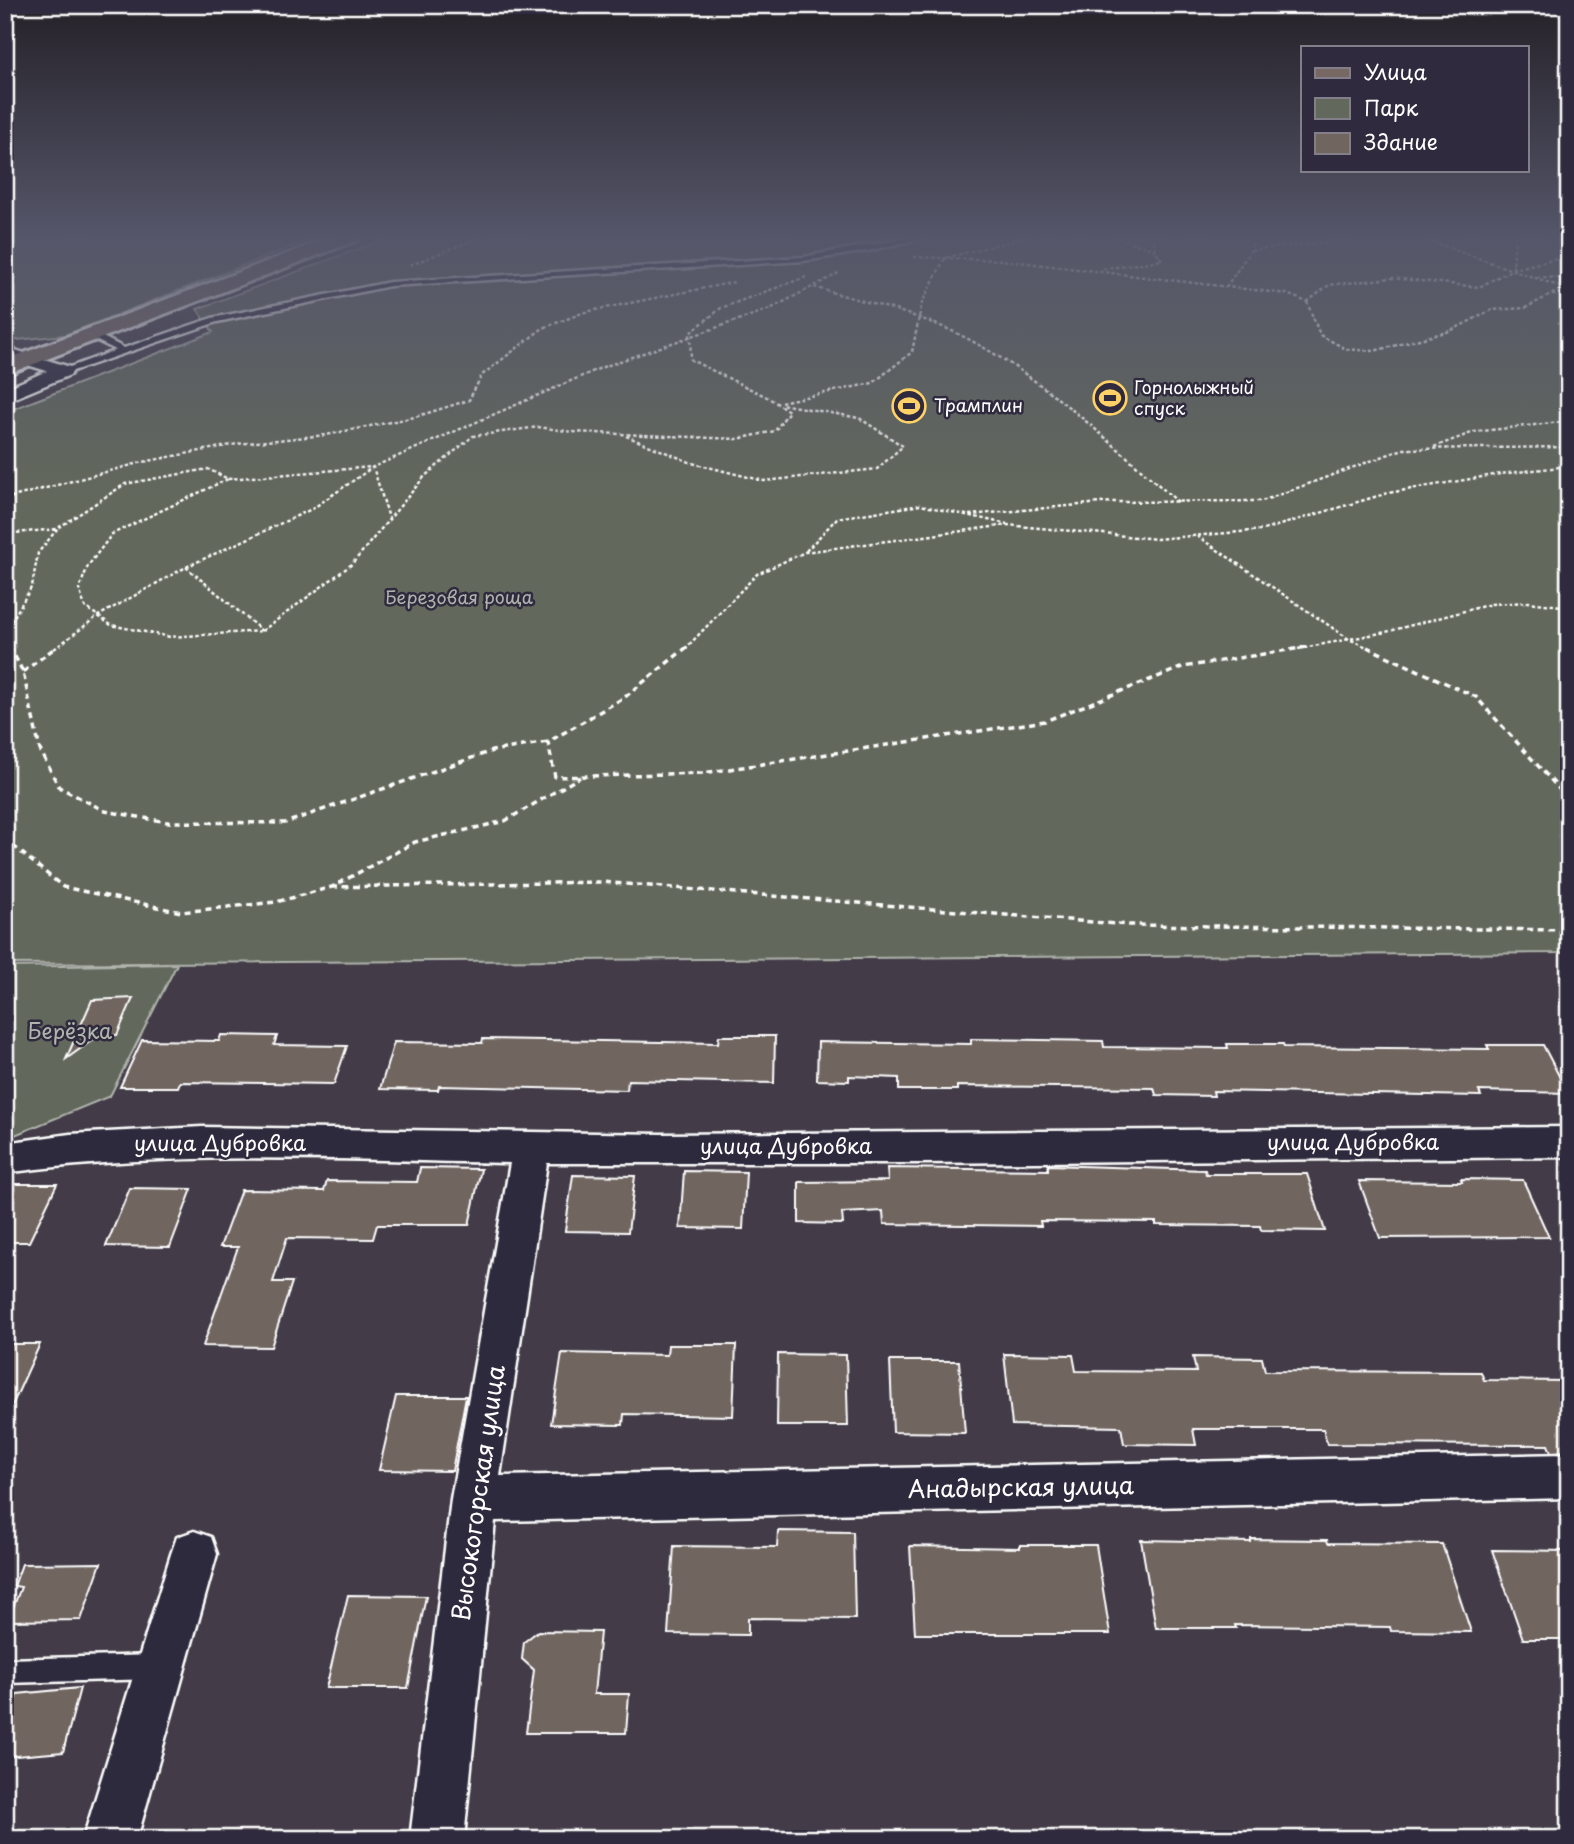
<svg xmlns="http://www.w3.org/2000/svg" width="1574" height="1844" font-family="'Playpen Sans',sans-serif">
	<rect width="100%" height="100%" fill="#433c48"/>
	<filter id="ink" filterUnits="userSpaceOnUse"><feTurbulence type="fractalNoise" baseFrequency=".0143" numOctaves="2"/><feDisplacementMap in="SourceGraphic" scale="14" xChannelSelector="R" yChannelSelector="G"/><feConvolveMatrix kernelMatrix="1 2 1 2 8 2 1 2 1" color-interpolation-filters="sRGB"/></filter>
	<g filter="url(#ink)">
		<path fill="#62685b" stroke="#b0b4ad" stroke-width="2" d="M5 236H319L65 335 8 341 5 340Z
			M393 236H1569V953L5 964V412L213 332 197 309Z
			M177 964 110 1096 5 1139V967Z"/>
		<path fill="#716560" stroke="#fff" stroke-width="2" d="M133 998 117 1035 98 1036 66 1059 92 1000Z
			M221 1035 277 1036 274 1045 347 1046 334 1084 180 1082 178 1087H120L142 1040 219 1041Z
			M719 1036H775L774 1083 628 1080 627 1090 439 1086 438 1090 380 1089 394 1042 482 1043 483 1039 718 1043Z
			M971 1039 1103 1041 1104 1047 1228 1048 1227 1044H1283L1284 1047 1489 1049 1487 1045H1543L1568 1093 1479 1091 1481 1096 1213 1091 1214 1096 1156 1095 1154 1088 957 1086V1090H899V1078L849 1076V1081L817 1080 818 1042 971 1044Z
			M1048 1165 1205 1170 1206 1174H1307L1325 1231 1261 1230 1260 1226 1156 1225V1222L1040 1221 1041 1226 884 1224 883 1211 842 1213 843 1224 799 1223V1182L888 1181 887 1168 1048 1170Z
			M420 1168 481 1169 469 1225H377L373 1239 287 1238 273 1282H292L271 1347 203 1346 238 1247H220L241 1190 324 1191 327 1181 417 1182Z
			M684 1171 746 1172 743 1229 680 1228Z
			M573 1175 635 1176 628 1232 565 1231Z
			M1461 1179 1523 1180 1549 1237 1380 1238 1359 1181 1462 1182Z
			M5 1184H57L29 1242H5Z
			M130 1188 192 1189 170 1247 106 1246Z
			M5 1344H40L5 1421Z
			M668 1345H736L733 1416 624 1414 623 1425 551 1424 562 1353 667 1355Z
			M778 1354 846 1355 848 1426H777Z
			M1004 1354 1073 1355 1076 1371 1196 1372 1193 1357 1262 1358 1265 1371 1481 1372 1484 1380 1569 1381V1451L1551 1452 1548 1445 1327 1444 1323 1429H1193L1196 1445 1124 1444 1121 1427 1012 1425Z
			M890 1361H959L965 1433 893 1432Z
			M396 1396H466L452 1471 379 1470Z
			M778 1531 853 1532 855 1619 748 1618V1635L668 1634 674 1546 777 1547Z
			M1251 1539 1327 1540 1328 1543 1442 1544 1471 1632 1391 1631 1390 1627 1235 1625 1236 1628H1156L1141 1540 1251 1542Z
			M1020 1545H1096L1110 1634H915L910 1546 1020 1548Z
			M1492 1550 1569 1551V1639H1523Z
			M101 1563 81 1620 8 1621 21 1587 14 1586 22 1564Z
			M348 1595 426 1596 408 1688H326Z
			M538 1631 600 1632 594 1694H629L626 1733H526L534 1670 522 1659 524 1642Z
			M80 1688 63 1752 5 1757V1733L17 1694Z"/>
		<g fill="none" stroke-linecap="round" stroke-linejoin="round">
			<defs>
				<path id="lane" d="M917 236H931L868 251 803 261 390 286 217 322 67 373 59 371 116 350 87 336V332H93L124 348 212 318 390 282 803 257Z
					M157 1655 166 1658 169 1667 166 1676 157 1679 5 1683V1659Z"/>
				<path id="street" d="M5 347 70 367 73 371 70 375 5 402V389L47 371 5 358Z
					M202 1127 661 1134 1569 1127V1157L920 1163H547L500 1476 1569 1454V1498L495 1521 464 1839H410L451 1499 510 1163C339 1160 176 1150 5 1173V1143L70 1134Z
					M194 1531 211 1537 217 1554 137 1839H83L171 1554 177 1537Z"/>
				<path id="primary" d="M335 236H361L358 240 5 375V360Z"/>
			</defs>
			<use href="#lane" stroke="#fff" stroke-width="5"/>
			<use href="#street" stroke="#fff" stroke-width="5"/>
			<use href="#primary" stroke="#fff" stroke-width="6"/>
			<path stroke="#fff" stroke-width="2.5" stroke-dasharray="3.5 2.5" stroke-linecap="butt" d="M1113 236 1155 250
				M1251 250 1385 236
				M914 257 1002 260 1287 294 1307 302 1320 335 1346 349 1374 351 1450 331 1492 310 1525 308 1564 288 1415 236
				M410 265 483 236
				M1103 269 1162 260 1155 250 1152 236
				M1513 269 1515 236
				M1537 277 1569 278
				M814 287C860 301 908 311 952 331 1037 371 1108 441 1178 502
				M1226 287 1251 250 1254 236
				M1552 295H1569
				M1307 302 1329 285 1392 278 1479 287 1513 269 1569 256
				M781 402 873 383 912 352 922 303 945 258 1031 236
				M626 436 692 463 764 481 877 469 903 446 859 418 781 404
				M1434 447 1474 432 1569 421
				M228 479 373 467 389 518
				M5 499 143 462 237 444 326 435 415 417 469 400 482 375 543 328 585 312 735 282
				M969 515 1112 502 1262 501 1403 449 1569 447
				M5 534 57 529
				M1197 536 1349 639 1371 649
				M806 551 837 518 920 505 1007 524
				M186 567 262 631
				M5 632 32 586 38 553 58 528 125 484 208 469 228 479 112 534 88 566 79 589 85 607 111 625 170 637 262 631 352 564 425 476 473 436 538 427 573 432 737 439 775 431 789 411 767 397 691 360 690 333 721 308 806 277
				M5 637 11 649
				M54 649 98 616 186 567 312 509 373 467 603 367 770 309 841 272
				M685 649 757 574 805 552 1007 525 1157 539 1263 530 1388 493 1500 474 1569 466
				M1298 649 1386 632 1491 604 1529 602 1569 607"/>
			<path stroke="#fff" stroke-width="3.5" stroke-dasharray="6 4.5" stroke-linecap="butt" d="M10 647 23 672 40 750 59 787 105 811 167 822 285 823 492 751 548 742
				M687 647 625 697 548 742 555 777 703 773 1045 721 1183 667 1307 647
				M1367 647 1476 697 1569 800
				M23 672 56 647
				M5 839 63 887 181 912 276 902 332 887 415 842 505 821 580 777
				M332 887 601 882 1129 925 1569 930"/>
			<use href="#lane" fill="#2f2a3d" fill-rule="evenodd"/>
			<use href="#street" fill="#2f2a3d" fill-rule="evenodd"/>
			<use href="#primary" fill="#776864" fill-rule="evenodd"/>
		</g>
	</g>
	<linearGradient id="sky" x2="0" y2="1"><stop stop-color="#252128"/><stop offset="0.48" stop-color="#55566a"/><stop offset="1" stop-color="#55566a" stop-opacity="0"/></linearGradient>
	<rect width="1574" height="494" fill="url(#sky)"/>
	<defs>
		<symbol id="stadium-ring" viewBox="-11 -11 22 22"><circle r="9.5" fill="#2f2a3d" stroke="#ffd166" stroke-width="1.5"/><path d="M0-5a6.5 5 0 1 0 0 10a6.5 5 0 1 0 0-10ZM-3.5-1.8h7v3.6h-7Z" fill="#ffd166"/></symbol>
	</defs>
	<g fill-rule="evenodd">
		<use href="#stadium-ring" x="1091" y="379" width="38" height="38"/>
		<use href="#stadium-ring" x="890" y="387" width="38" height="38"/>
	</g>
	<g text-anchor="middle" stroke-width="5" stroke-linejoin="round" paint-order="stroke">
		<g font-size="18" fill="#fff" stroke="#2f2a3d" text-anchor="start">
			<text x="1134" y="394">Горнолыжный<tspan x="1134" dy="21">спуск</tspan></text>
			<text x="934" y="412">Трамплин</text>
		</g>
		<g font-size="18" fill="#b0b4ad" stroke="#2f2a3d">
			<text x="459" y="604">Березовая роща</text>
		</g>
		<g font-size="21" fill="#b0b4ad" stroke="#2f2a3d">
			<text x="70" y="1039">Берёзка</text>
		</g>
		<g font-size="21" fill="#fff" stroke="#2f2a3d">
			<text x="1353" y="1150">улица Дубровка</text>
			<text x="220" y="1151">улица Дубровка</text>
			<text x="786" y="1154">улица Дубровка</text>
		</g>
		<g font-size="24" fill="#fff" stroke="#2f2a3d">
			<text transform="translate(1021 1488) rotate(-1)" y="8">Анадырская улица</text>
			<text transform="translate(479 1493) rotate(-82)" y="8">Высокогорская улица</text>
		</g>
	</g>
	<rect width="1574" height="1844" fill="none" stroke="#2f2a3d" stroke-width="28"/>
	<rect x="14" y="14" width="1546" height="1816" fill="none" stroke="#fff" stroke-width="2.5" filter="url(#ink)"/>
	<rect x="1301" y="46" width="228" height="126" fill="#2f2a3d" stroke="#827f8b" stroke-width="2"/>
	<rect x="1315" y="68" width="35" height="10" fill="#776864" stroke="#827f8b" stroke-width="2"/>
	<text x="1364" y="80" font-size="21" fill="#ffffff">Улица</text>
	<rect x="1315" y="98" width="35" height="21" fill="#62685b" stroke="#827f8b" stroke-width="2"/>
	<text x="1364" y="116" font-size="21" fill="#ffffff">Парк</text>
	<rect x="1315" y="133" width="35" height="21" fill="#716560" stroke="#827f8b" stroke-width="2"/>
	<text x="1364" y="150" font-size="21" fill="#ffffff">Здание</text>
</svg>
